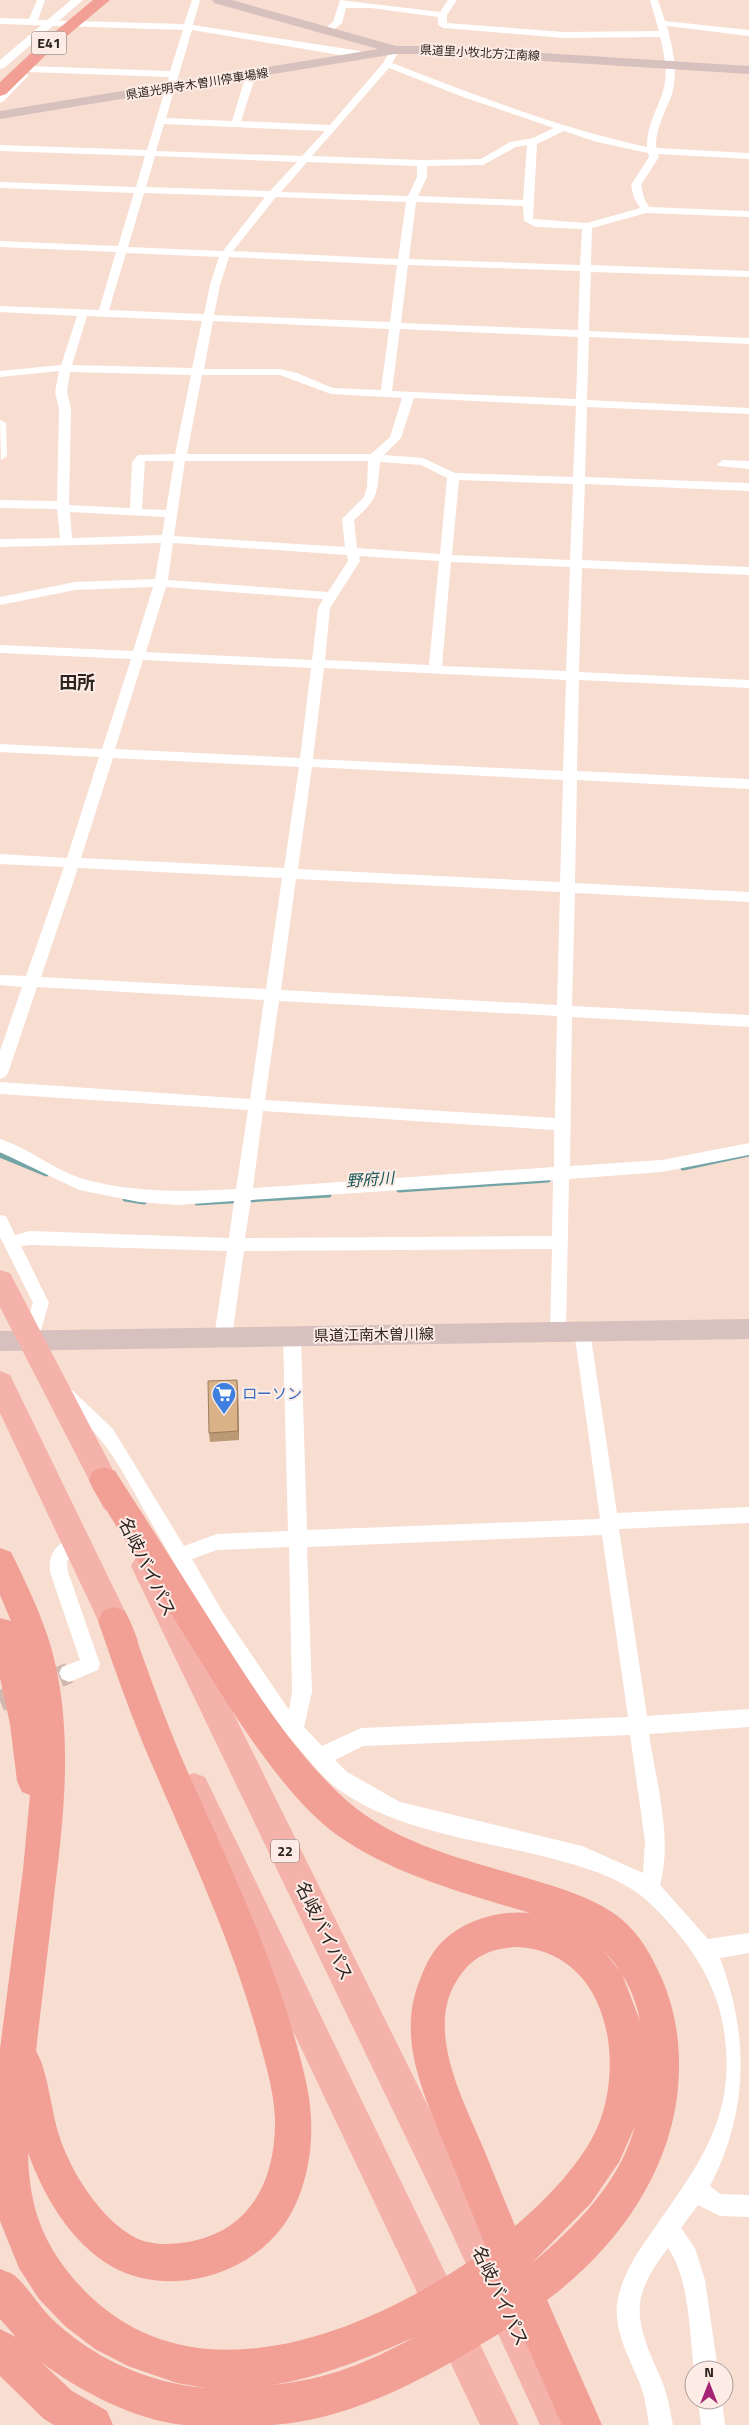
<svg xmlns="http://www.w3.org/2000/svg" width="749" height="2425" font-family="'Titillium Web','Noto Sans JP',sans-serif">
	<rect width="100%" height="100%" fill="#f8ddd1"/>
	<g fill="none" stroke-linecap="round" stroke-linejoin="round">
		<path stroke="#73a4a6" stroke-width="5" d="M0 1155 46 1174
			M683 1168 749 1154
			M399 1190 548 1180
			M125 1199 144 1202
			M197 1203 329 1195"/>
		<path stroke="#d0b8ae" stroke-width="21" stroke-dasharray="21 11" stroke-linecap="butt" d="M0 1701 69 1673"/>
		<path fill="#fff" fill-rule="evenodd" d="M37 0H45L38 20 184 24 192 0H200L193 25 360 51 368 56 363 59 192 30 166 118 232 121 246 75 251 72 256 75 241 121 330 125 383 63 392 48 395 47 400 50 392 63C475 95 559 128 647 147 646 125 659 108 664 87 668 71 664 53 660 37L564 38 443 28 438 25V17L371 8H346L342 23 331 32 323 30 333 22 340 0 440 12 448 0H457L447 15V23L564 32 659 31 650 0H658L665 21 749 30V36L667 26C673 49 679 74 671 97 664 114 656 128 656 146L657 148 749 153V159L658 154 659 157 641 185 644 198 649 207 749 211V217L646 213 592 228 591 265 749 271V277L591 272 589 331 749 338V344L589 337 587 400 749 408V414L587 407 585 477 749 483V491L585 484 582 560 749 567V575L582 568 579 672 749 680V688L579 680 577 771 749 779V789L577 780 575 883 749 892V902L575 893 572 1006 749 1015V1027L572 1017 570 1166 662 1160 749 1143V1155L662 1172 569 1179 566 1332 564 1337 558 1339 552 1337 550 1332 552 1249 244 1251 232 1337 229 1342 223 1344 217 1342 214 1337 227 1251 30 1245 21 1246 49 1303 36 1346 30 1348 24 1346 21 1341 33 1303 0 1237V1215L6 1216 15 1235 30 1231 229 1238 234 1201 178 1205 139 1202 79 1190 0 1152V1139C29 1148 54 1170 83 1179 134 1193 185 1192 236 1189L248 1110 0 1094V1082L250 1099 264 1000 37 987 8 1073 5 1077 0 1079V1051L22 987 0 985V975L26 976 64 867 0 864V854L67 858 99 757 0 752V744L102 749 131 659 0 653V645L133 651 153 587 75 590 0 605V597L75 582 155 579 161 543 0 547V539L60 538 57 509 0 508V500L57 501 59 409 55 392 59 371 0 377V371L61 365 77 316 0 312V306L99 310 116 252 0 247V241L118 246 134 193 0 188V182L136 187 145 156 0 151V145L147 150 169 77 29 72 24 69 29 66 170 71 183 30 0 24V18L29 19ZM389 68 463 97 554 128 533 138 510 142 481 159 422 160 312 156ZM164 124 325 131 302 156 156 151ZM564 131 597 142 648 153 649 157 631 185 634 198 640 208 587 223 533 219 537 144ZM527 145 523 200 418 196 427 177V166L483 165 516 147ZM155 156 297 162 270 191 146 187ZM307 162 417 166V177L408 196 281 192ZM144 193 265 197 223 251 128 247ZM276 197 406 202 398 259 233 251ZM416 202 523 206 524 221 536 227 582 229 580 265 409 259ZM126 253 219 257 210 285 204 314 109 310ZM229 257 397 265 390 322 214 315 220 285ZM408 265 580 271 578 330 401 323ZM87 316 202 321 192 368 72 365ZM213 321 389 329 381 390 333 388 297 373 280 369H204ZM400 329 578 337 576 399 392 391ZM70 372 191 375 175 454 138 455 132 462 130 508 69 505 71 409 67 392ZM202 375H280L331 394 402 398 390 437 371 454H187ZM414 398 576 406 573 477 455 473 423 458 384 455 401 438ZM145 461H174L166 510 142 509ZM185 461H368L367 487 364 497 342 519 345 547 174 536ZM380 462 421 465 447 478 440 554 357 548 354 520C379 498 377 494 380 462ZM459 480 573 484 570 560 452 555ZM70 512 165 517 162 535 72 538ZM173 543 347 555 348 561 328 592 168 580ZM359 556 439 561 429 665 325 660 330 608 360 561ZM451 562 570 567 566 671 442 666ZM166 587 323 599 318 608 312 660 146 652ZM143 660 311 668 300 758 115 749ZM324 668 566 680 563 771 313 759ZM113 758 299 767 284 868 81 858ZM312 767 563 780 560 882 298 869ZM78 868 282 878 266 989 41 977ZM296 879 560 892 557 1005 281 990ZM279 1001 557 1016 555 1118 265 1100ZM263 1111 554 1130V1167L253 1188ZM553 1180 552 1236 245 1238 251 1200Z
			M0 420 6 423 7 456 1 460Z
			M723 460 749 461V469L719 466 717 464Z
			M582 1324 588 1326 590 1331 617 1513 749 1507V1523L619 1529 647 1716 749 1709V1727L649 1734C656 1781 673 1839 660 1885L708 1939 749 1933V1953L720 1958C749 2036 749 2111 710 2186L720 2194 749 2195V2217L720 2216 698 2205 681 2228 695 2248 705 2280 718 2370H694C689 2331 690 2280 668 2248 656 2264 643 2282 640 2303 637 2331 653 2358 663 2384 668 2397 670 2411 673 2425H649C647 2411 645 2397 640 2384 630 2359 614 2332 617 2304 621 2276 638 2251 654 2229 700 2163 737 2116 724 2031 718 1992 701 1961 676 1931 662 1915 648 1899 630 1888 602 1871 570 1863 538 1855 471 1839 390 1829 334 1786 321 1776 311 1762 301 1751 238 1682 194 1597 148 1517 133 1491 119 1462 100 1439 89 1425 73 1413 60 1400L57 1395 60 1390 66 1388 72 1390 113 1429 184 1546 217 1534 288 1531 283 1337 286 1332 292 1330 298 1332 301 1337 307 1530 598 1519 600 1518 574 1331 576 1326ZM602 1535 628 1717 361 1728 322 1746 304 1727 312 1692 307 1547ZM289 1547 292 1692 289 1710 222 1611 192 1559 217 1550ZM630 1735 645 1841 643 1873 582 1846 400 1802 347 1772 335 1760 363 1746Z
			M77 1535 83 1537 86 1543 83 1549 67 1561 68 1572 100 1664 98 1670 69 1682 62 1679 59 1673 62 1667 80 1660 50 1572C48 1552 58 1542 77 1535Z
			M698 2400H722L725 2425H701Z"/>
		<path fill="#fff" fill-rule="evenodd" d="M71 0H83L4 68 0 69V60Z
			M23 72 29 75 27 77 4 101 0 103V92L19 73Z"/>
		<path fill="#d7c1be" fill-rule="evenodd" d="M212 0H232L396 46H435L749 66V74L435 54H395L0 119V111L378 49 214 3Z
			M749 1319V1339L0 1351V1331Z"/>
		<path fill="#f4b2aa" fill-rule="evenodd" d="M0 1270 10 1273 124 1491 129 1500 124 1509 114 1513 104 1509 0 1307Z
			M0 1371 10 1375 134 1630 138 1640 134 1650 123 1654 112 1650 0 1413Z
			M146 1553 156 1557 476 2203 579 2425H540L450 2229 131 1566 136 1557Z
			M194 1773 205 1777 519 2425H480L183 1799 178 1788 183 1777Z"/>
		<path fill="#f29f95" fill-rule="evenodd" d="M93 0H110L55 46 6 94 0 96V82L45 40Z
			M104 1467 115 1471C149 1524 183 1577 217 1631 255 1690 294 1753 346 1800 397 1845 467 1860 530 1879 560 1888 595 1898 620 1918 639 1933 652 1956 662 1979 678 2017 682 2055 677 2097 666 2180 613 2251 547 2300L602 2425H562L517 2322C445 2368 360 2419 272 2425 257 2425 242 2425 227 2425 213 2425 199 2425 185 2425 137 2421 79 2391 41 2362L72 2391 107 2411 113 2425H54L44 2419 0 2376V2329L16 2337 0 2319V2269C4 2271 10 2272 14 2275 27 2286 37 2303 49 2316 92 2358 145 2382 205 2388L177 2383 128 2366 95 2349 65 2326 39 2299 19 2268 0 2221V2049L23 1870 30 1795 22 1792 17 1781 10 1724 0 1678V1618L11 1621 0 1595V1548L11 1552C26 1583 41 1613 51 1647 73 1724 65 1809 55 1888 49 1943 42 1997 36 2051 48 2071 51 2110 59 2135 70 2171 101 2220 136 2238 156 2248 187 2244 207 2237 258 2220 276 2169 275 2119 274 2089 264 2059 256 2029 230 1938 190 1853 153 1767 132 1719 115 1670 98 1621L103 1611 114 1607 125 1611 130 1621C149 1674 167 1726 190 1777 228 1861 267 1944 293 2032 301 2061 310 2089 311 2119 313 2155 304 2197 283 2226 246 2277 166 2298 111 2266 70 2242 44 2196 28 2153 29 2209 44 2248 83 2289 196 2408 376 2329 487 2249 473 2217 461 2184 447 2151 424 2094 395 2038 421 1977 426 1964 432 1952 442 1942 464 1920 500 1910 530 1913 464 1893 394 1875 337 1835 282 1795 230 1708 194 1650 160 1596 127 1543 93 1489L89 1480 93 1471ZM518 1947C606 1952 626 2058 598 2126 583 2162 545 2201 515 2226 504 2199 493 2172 482 2145 461 2095 422 2023 462 1973 476 1954 495 1948 518 1947ZM603 1950C622 1970 635 1993 640 2021L622 1974ZM635 2126C620 2183 575 2227 531 2264L591 2203 619 2162ZM415 2337C366 2363 329 2379 272 2385 323 2377 369 2357 415 2337Z"/>
	</g>
	<path fill="#bb9974" d="M238 1389 239 1440 210 1442 209 1433Z"/>
	<path fill="#997d5e" d="M237 1380 238 1389 239 1440 238 1431Z"/>
	<path fill="#dab287" stroke="#997d5e" d="M237 1380 238 1431 209 1433 208 1381Z"/>
	<defs>
		<symbol id="supermarket-pin" viewBox="-11 -11 22 30"><path d="M0 17L-7.5 6A9.5 9.5 0 1 1 7.5 6Z" fill="#3f7fe0" stroke="#fdece6"/><path d="M-6-5.5h2.5l.6 2H6L4.5 2H-2.5L-4.4-4H-6ZM-1.5 3.2a1.3 1.3 0 1 0 .1 0ZM3 3.2a1.3 1.3 0 1 0 .1 0Z" fill="#fff"/></symbol>
	</defs>
	<g fill-rule="evenodd">
		<use href="#supermarket-pin" x="210" y="1380" width="28" height="38"/>
	</g>
	<g text-anchor="middle" stroke-width="4" stroke-linejoin="round" paint-order="stroke">
		<g font-size="12" fill="#2e2420" stroke="#fdece6">
			<text transform="translate(480 53) rotate(3)" y="4">県道里小牧北方江南線</text>
			<text transform="translate(197 84) rotate(-9)" y="4">県道光明寺木曽川停車場線</text>
		</g>
		<g fill="#fdece6" stroke="#6c605b" stroke-width="1">
			<rect x="31.5" y="31.5" width="35" height="23" rx="4"/>
			<rect x="271" y="1839.5" width="28" height="23" rx="4"/>
		</g>
		<g font-size="14" font-weight="bold" fill="#2e2420">
			<text x="49" y="48">E41</text>
			<text x="285" y="1856">22</text>
		</g>
		<g font-size="15" fill="#2e2420" stroke="#fdece6">
			<text transform="translate(374 1335) rotate(-1)" y="5">県道江南木曽川線</text>
		</g>
		<g font-size="15" fill="#366cbe" stroke="#fdece6" text-anchor="start">
			<text x="242" y="1399">ローソン</text>
		</g>
		<g font-size="16" font-style="italic" fill="#17575a" stroke="#fdece6">
			<text transform="translate(370 1179) rotate(-4)" y="6">野府川</text>
		</g>
		<g font-size="18" font-weight="bold" fill="#2e2420" stroke="#fdece6">
			<text x="77" y="689">田所</text>
		</g>
		<g font-size="18" fill="#2e2420" stroke="#fdece6">
			<text transform="translate(147 1567) rotate(64)" y="6">名岐バイパス</text>
			<text transform="translate(324 1931) rotate(64)" y="6">名岐バイパス</text>
			<text transform="translate(500 2296) rotate(65)" y="6">名岐バイパス</text>
		</g>
	</g>
	<g transform="translate(709 2385)"><circle r="24" fill="#fdece6" stroke="#aa9c97"/>
	<path d="M0-4L9 19L0 12L-9 19Z" fill="#a52474"/>
	<text y="-8" font-size="14" font-weight="bold" text-anchor="middle" fill="#2e2420">N</text>
	</g>
</svg>
